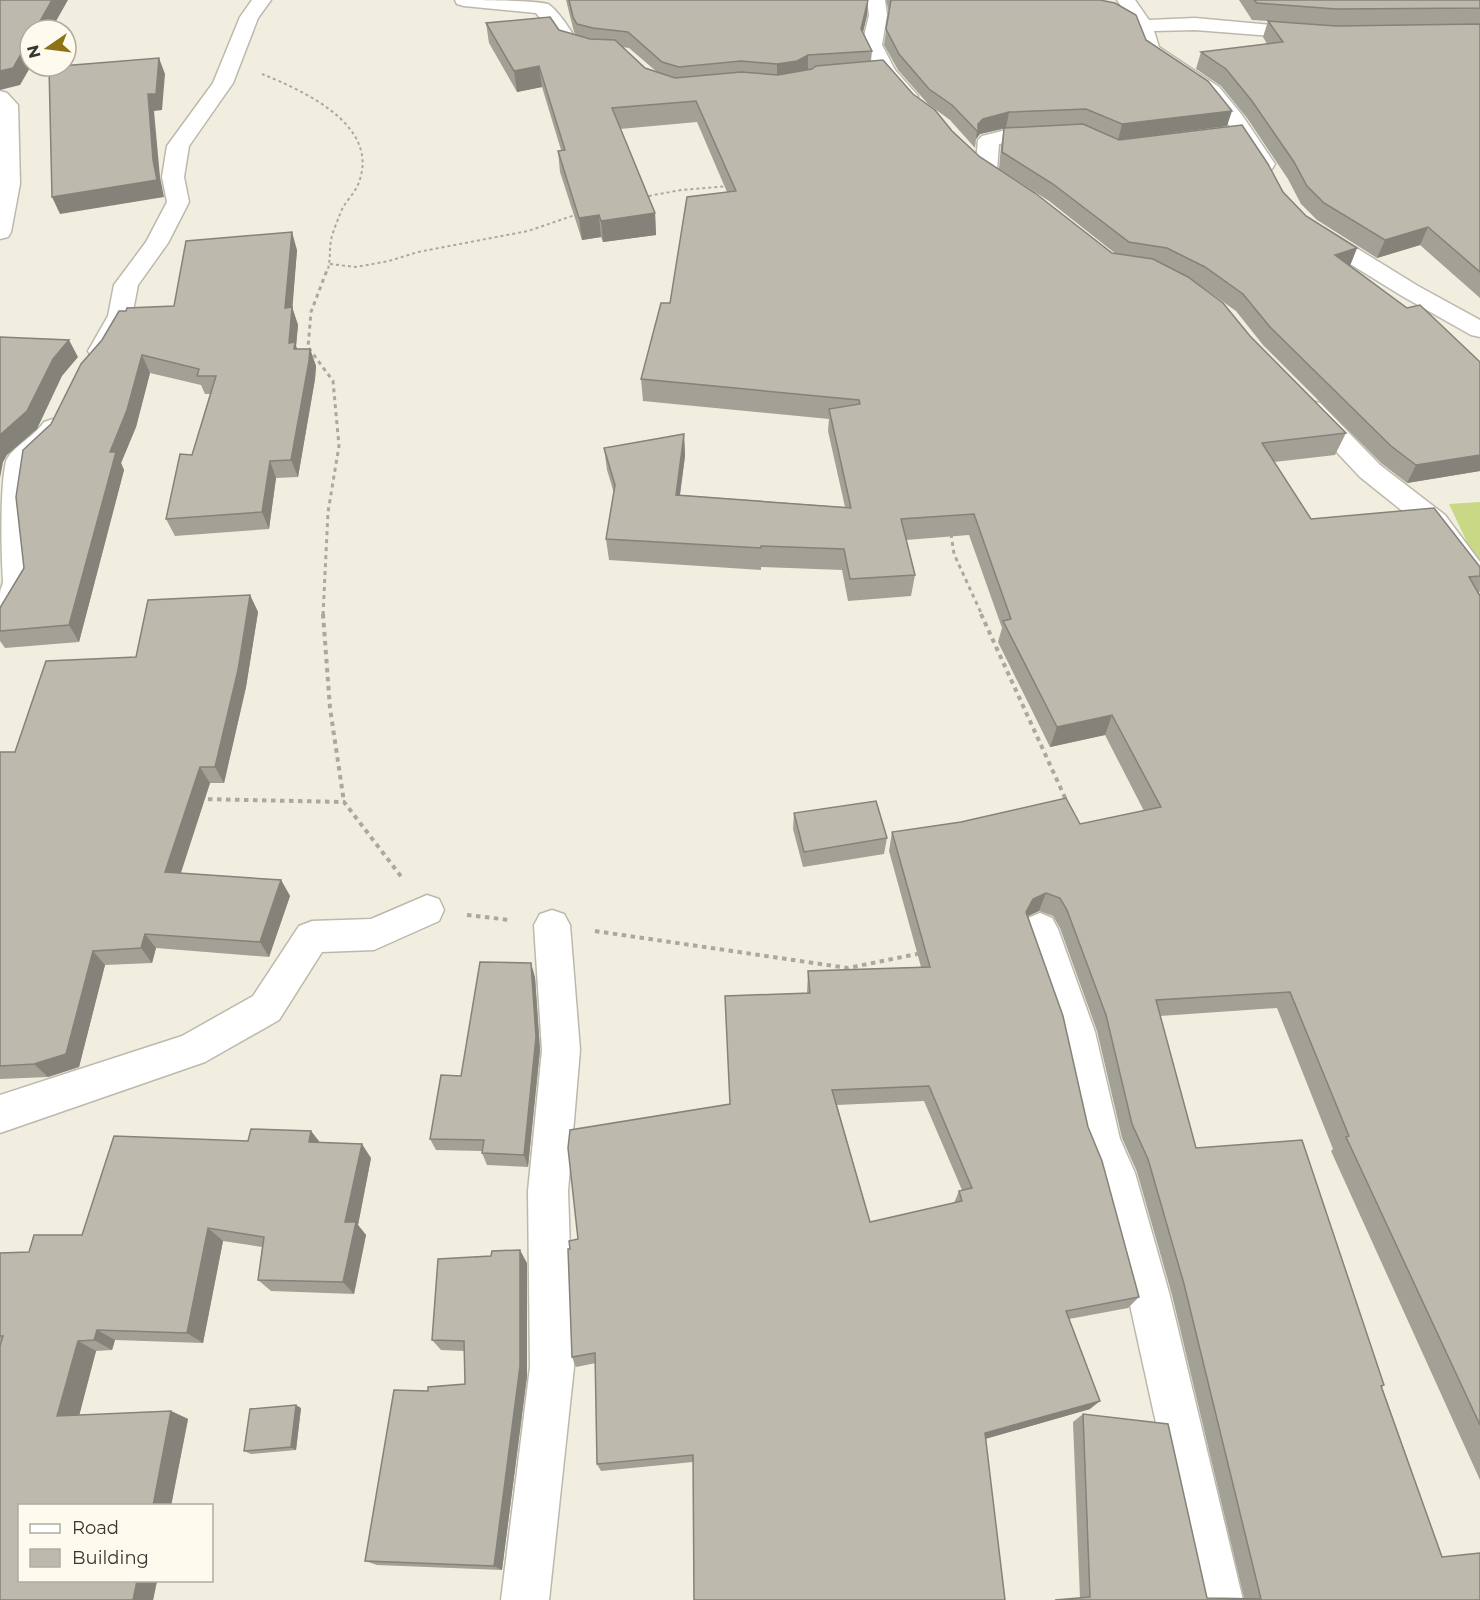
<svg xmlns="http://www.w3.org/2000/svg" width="1480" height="1600" font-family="Montserrat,sans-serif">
	<rect width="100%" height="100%" fill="#f1eee0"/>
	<path fill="#c8d885" d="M1480 502V570L1449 504Z"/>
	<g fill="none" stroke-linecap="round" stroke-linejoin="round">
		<defs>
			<path id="street" d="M252 0H271L258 18 233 83 189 146 184 177 189 202 168 243 138 285 132 316 112 351 109 356 100 359 91 356 88 351 108 316 114 285 146 242 167 202 162 177 167 146 213 83 240 17Z
				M455 0C473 0 534 0 548 4 557 9 572 32 577 41L604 48 607 52 604 56 597 58 562 49 554 35 536 13 464 6 457 4Z
				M867 0H885L887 15 882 45 895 70 918 96 915 100H901L880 77 862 45 869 15Z
				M1051 0H1089L1121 6 1117 0H1135L1149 20 1195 18 1317 29 1320 33 1317 37 1310 39 1195 30 1154 31 1159 47 1219 87 1242 115 1275 164 1272 169 1264 170 1256 169 1227 122 1205 95 1143 54 1134 29 1112 16 1053 4Z
				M0 91 7 93 18 105 20 184 11 232 8 237 0 239Z
				M1048 128 1055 130 1058 134 1055 138 999 144 997 170 1025 191 1022 196C1006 199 984 185 975 172L978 140 982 136 1006 130Z
				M1316 226 1324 228 1418 286 1480 320V337L1471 335 1402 296 1308 238 1305 233 1308 228Z
				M1311 401 1320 403 1380 465 1445 515 1480 562V593L1470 590 1425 529 1360 477 1302 415 1298 409 1302 403Z
				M53 419 62 422 66 428 59 441 31 466 24 514 33 585 10 623 0 626C0 615 0 604 0 594 0 588 3 586 3 581 1 550 0 488 6 461 13 446 34 437 44 422Z
				M427 895 439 899 444 910 439 921 374 950 322 952 279 1020 205 1062 0 1133V1095L182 1036 253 996 299 926 312 921 371 919Z
				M552 910 564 914 570 925 580 1050 568 1191 574 1367 549 1600H501L530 1367 528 1191 542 1050 534 925 540 914Z
				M1040 913 1052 918 1058 929 1095 1032 1120 1139 1135 1173 1170 1296 1243 1600H1195L1128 1296 1095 1174 1081 1141 1057 1032 1022 929 1028 918Z"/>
		</defs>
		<use href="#street" stroke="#bcb9ac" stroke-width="3"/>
		<path stroke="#aba89e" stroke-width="2" stroke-dasharray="3 3" stroke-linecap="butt" d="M262 74C304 91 380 125 359 182 355 194 344 202 340 214 337 222 333 231 331 240 329 251 331 261 327 272
			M643 197 681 190 728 186
			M330 264 356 267 389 261 418 252 528 231 578 214"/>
		<path stroke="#aba89e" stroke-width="3" stroke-dasharray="4 4" stroke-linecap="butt" d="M951 534 954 554 982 615
			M323 615 328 512 339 446 333 381 308 347 311 312 327 270"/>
		<path stroke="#aba89e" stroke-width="4" stroke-dasharray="4.5 4.5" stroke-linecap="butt" d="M323 614 330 708 344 802
			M981 614 1067 802
			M199 799 344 802 403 879
			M467 915 510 920
			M595 931 848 968 922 953"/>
		<use href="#street" fill="#fff" fill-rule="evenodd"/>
	</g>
	<path fill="#a3a095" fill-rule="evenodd" d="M566 0H868L867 15 863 33 872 51 871 61 913 94 980 157 1112 253 1116 254 1049 201 999 169 1001 146 1004 128 1042 126 1006 128 980 134 976 139 975 148 950 120 928 104 898 70 884 45 889 12 886 0H1100L1146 40 1227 126 1119 140 1283 192 1306 216 1357 248 1350 265 1480 362V471L1407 483 1381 463 1263 345 1236 311 1198 284 1346 433 1335 455 1274 462 1311 519 1480 567V591L1479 593 1480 596V1480L1331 1151 1333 1149 1277 1008 1160 1016 1196 1148 1384 1385 1382 1387 1442 1557 1480 1600 1080 1598 1073 1422 1083 1414 1207 1598H1244L1172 1295 1137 1172 1122 1138 1097 1031 1060 928 1053 916 1039 911 1028 916 1088 1127 1139 1297 1128 1308 1069 1319 1090 1409 985 1439 693 1462 601 1471 597 1464 596 1363 576 1367 572 1357 570 1249 578 1239 729 1104 807 993 808 971 921 967 889 851 892 832 1080 824 1144 811 1105 735 1050 747 998 642 1002 628 969 535 906 540 915 575 911 596 848 601 842 570 761 567V570L609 560 606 539 614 493 607 470 604 448 684 434 685 456 680 495 845 507 828 431 829 419 643 401 641 379 670 303 727 192 697 122 620 129 655 213 656 235 603 242 601 237 582 240 560 172 558 151 561 150 542 87 517 92 489 43 486 23 559 30 576 35 574 32ZM622 47 629 48 657 72 645 68ZM924 1101 962 1190 959 1191 954 1203 870 1222 837 1105Z
		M1239 0H1480V298L1420 245 1377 258 1317 220 1301 204 1288 179 1247 118 1221 86 1196 69 1201 52 1267 44 1263 37 1268 21 1252 20Z
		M297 250 292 307 298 325 296 346 297 349H310L316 366 315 379 298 477 276 478 269 529 175 536 166 519 192 455 210 394H205L201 385 150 373 136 427 121 463 124 470 79 642 5 648 0 641V609L24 568 51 424 174 306Z
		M250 595 258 612 246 687 224 783H210L181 873 281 880 290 896 269 957 156 948 152 963 105 965 79 1067 48 1077 0 1079V752H15L136 657Z
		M794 813 887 838 884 854 803 867 793 829Z
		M535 977 540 1050 528 1167 487 1165 482 1153V1151L436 1150 430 1139 461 1076Z
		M311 1131 320 1143 371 1158 358 1225 366 1235 354 1294 271 1291 258 1280 262 1247 223 1241 203 1343 115 1340 112 1350 96 1351 79 1415 171 1411 188 1419 171 1506H20V1581H157L153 1600H0V1253L29 1252 82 1235 248 1141Z
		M527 1263V1376L502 1570 377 1565 365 1561 428 1391 465 1384 464 1351 441 1350 432 1340Z
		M301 1408 296 1450 251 1454 244 1451Z"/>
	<path fill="#848279" d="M52 0H68L51 30H35Z
		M868 0 867 15 860 44 861 29Z
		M30 38V66H31L20 85 0 90V71Z
		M808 55V71L777 80V64Z
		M159 58 165 74 162 110 154 111 160 177 164 197 60 214 52 197 153 160 148 94Z
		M539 66 542 87 517 92 514 71Z
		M1232 111 1227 126 1118 140 1122 124Z
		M1009 112 1006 128 980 134 976 139 978 124 983 119Z
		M655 213 656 235 603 242 601 221Z
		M599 215 601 237 582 240 579 218Z
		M1428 227 1420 245 1377 258 1385 240Z
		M292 232 297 250 291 326 285 308Z
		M1357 248 1350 266 1335 255Z
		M292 307 298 325 296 346 301 360 289 343Z
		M69 340 78 357 62 376 37 429 7 455 3 462 0 478V435L53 359Z
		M310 349 316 366 315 379 298 477 291 460Z
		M142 355 150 373 136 427 121 463 124 470 79 642 69 625 110 452Z
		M684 434 685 456 677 516 676 495Z
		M1480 455V471L1407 483 1416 465Z
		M270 461 276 478 269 529 262 512Z
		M250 595 258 612 246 687 224 783 215 767Z
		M1112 715 1105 735 1050 747 1057 727Z
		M200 767 210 783 176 887 165 872Z
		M281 880 290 896 269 957 260 942Z
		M1046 893 1039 911 1026 917V912L1033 899Z
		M145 934 156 948 152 963 141 948Z
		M93 951 105 965 79 1067 48 1077 34 1064Z
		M531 963 535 977 540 1050 528 1167 524 1155Z
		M311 1131 322 1145 309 1142Z
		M362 1144 371 1158 358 1225 366 1235 354 1294 343 1282 345 1222Z
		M208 1228 223 1241 203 1343 187 1333Z
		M520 1250 527 1263V1376L502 1570 494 1566Z
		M97 1330 115 1340 112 1350 94 1340Z
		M78 1341 96 1351 77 1424 57 1416Z
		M1100 1401 1090 1409 978 1441 985 1433Z
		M296 1405 301 1408 296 1450 291 1447Z
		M171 1411 188 1419 171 1506H153Z
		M137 1581H157L153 1600H133Z"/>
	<path fill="#bdbaad" stroke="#848279" stroke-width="1.5" fill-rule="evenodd" d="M0 0H52L35 30H30V38L13 68 0 71Z
		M569 0H868L861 29 872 51 808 55 797 61 777 64 741 61 679 67 662 62 628 32 593 28 577 24 573 17Z
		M891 0H1100L1115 3 1136 15 1146 40 1208 81 1232 111 1122 124 1086 109 1009 112 983 119 978 124V132L952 105 929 89 899 54 886 29Z
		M1254 0H1480V8L1336 9 1257 3Z
		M550 17 559 30 590 39 615 40 645 68 675 78 741 72 778 75 812 69 816 66 883 60 913 94 935 110 952 131 980 157 1035 193 1112 253 1153 259 1188 277 1223 303 1250 336 1346 433 1262 443 1311 519 1434 508 1480 567V576L1469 577 1480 596V1425L1346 1137 1349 1136 1290 992 1156 1000 1196 1148 1302 1140 1384 1385 1381 1386 1442 1557 1480 1553V1600H1055L1090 1597 1083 1414 1168 1424 1207 1598 1261 1599 1184 1284 1148 1159 1132 1124 1106 1015 1067 910 1060 898 1046 893 1033 899 1026 912 1063 1016 1088 1127 1102 1161 1139 1297 1066 1311 1100 1401 985 1433 1005 1600H694L693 1455 597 1464 595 1353 572 1357 568 1249H570L569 1241 578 1239 568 1148 570 1130 730 1104 725 996 810 993 808 971 930 967 892 832 961 822 1066 798 1080 824 1161 807 1112 715 1057 727 1003 621 1011 619 974 514 901 519 915 575 850 579 844 549 761 546V548L606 539 615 485 604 448 684 434 676 495 851 508 829 409 860 404 859 400 641 379 661 303H670L687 197 736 191 696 101 612 108 655 213 601 221 599 215 579 218 558 151 565 150 539 66 514 71 486 23ZM929 1086 972 1188 959 1191 962 1201 870 1222 832 1090Z
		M1268 21 1336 26 1480 24V272L1428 227 1385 240 1324 203 1307 186 1294 162 1252 101 1226 69 1201 52 1283 42Z
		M159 58 156 94H148L153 160 157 180 52 197 49 67Z
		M1083 124 1119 140 1242 125 1268 164 1283 192 1306 216 1357 248 1335 255 1407 308 1420 305 1480 362V455L1416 465 1391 446 1270 327 1243 294 1205 267 1167 248 1129 242 1053 184 1002 152 1004 128Z
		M292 232 285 308 292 307 289 343 295 342 294 349H310L309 361 291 460 270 461 262 512 166 519 180 454 192 455 216 376H197L199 369 142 355 127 410 110 452H116L69 625 0 631V609L1 606 24 568 16 497 23 450 51 424 81 364 102 340 119 311H126L127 308 174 306 186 241Z
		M0 337 69 340 53 359 27 411 0 435Z
		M250 595 238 670 215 767H200L165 872 281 880 260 942 145 934 141 948 93 951 66 1054 34 1064 0 1066V752H15L46 661 136 657 148 600Z
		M876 801 887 838 804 852 794 813Z
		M480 962 531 963 536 1037 524 1155 482 1153 484 1140 430 1139 441 1075 461 1076Z
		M251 1129 311 1131 309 1142 362 1144 345 1222H356L343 1282 258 1280 264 1237 208 1228 187 1333 97 1330 94 1340 78 1341 57 1416 171 1411 153 1506H20V1581H137L133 1600H0V1346L3 1336H0V1253L29 1252 34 1235H82L114 1136 248 1141Z
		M520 1250V1366L494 1566 365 1561 394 1390 428 1391V1387L465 1384 464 1341 432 1340 438 1259 491 1256 492 1251Z
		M296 1405 291 1447 244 1451 250 1409Z"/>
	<rect x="18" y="1504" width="195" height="78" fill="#fefbee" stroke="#aeaca2" stroke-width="1.5"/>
	<rect x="30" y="1524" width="30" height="9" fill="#ffffff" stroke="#aeaca2" stroke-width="1.5"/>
	<text x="72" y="1534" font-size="18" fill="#373631">Road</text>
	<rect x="30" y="1549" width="30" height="18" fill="#bdbaad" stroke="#aeaca2" stroke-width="1.5"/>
	<text x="72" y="1564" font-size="18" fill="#373631">Building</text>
	<g transform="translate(48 48) rotate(256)"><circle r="28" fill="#fefbee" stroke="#aeaca2" stroke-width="1.5"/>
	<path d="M0-4.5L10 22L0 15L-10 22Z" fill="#8e7217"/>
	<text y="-9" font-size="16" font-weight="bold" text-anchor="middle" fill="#373631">N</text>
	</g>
</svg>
